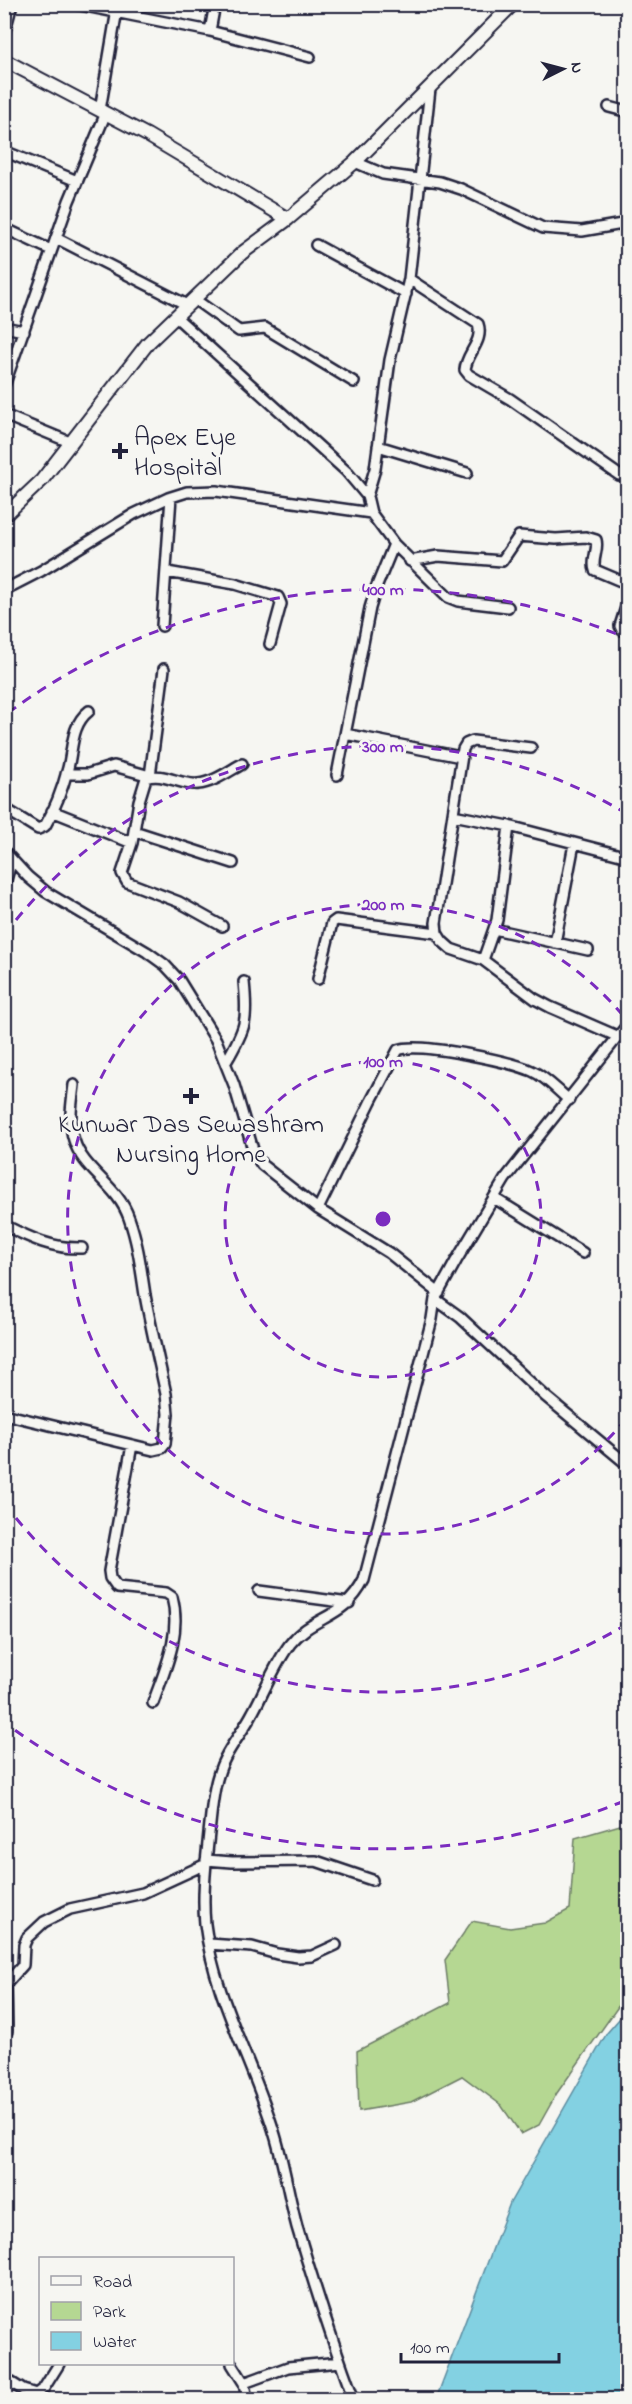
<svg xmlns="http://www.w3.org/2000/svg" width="632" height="2404" font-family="'Indie Flower',sans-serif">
	<rect width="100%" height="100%" fill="#f6f6f2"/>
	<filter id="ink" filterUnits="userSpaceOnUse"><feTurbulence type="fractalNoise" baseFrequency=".0167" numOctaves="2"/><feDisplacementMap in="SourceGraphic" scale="12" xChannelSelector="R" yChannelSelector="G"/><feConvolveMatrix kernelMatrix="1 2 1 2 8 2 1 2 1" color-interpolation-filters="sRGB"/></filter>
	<g filter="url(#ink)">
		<path fill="#b5d792" stroke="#6c7c66" stroke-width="1.5" d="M627 1823V1994L557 2093 539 2125 521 2134 501 2105 462 2076 411 2102 359 2111 357 2051 450 2003 445 1960 472 1921 510 1928 545 1923 570 1909 575 1838Z"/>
		<path fill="#83d1e2" stroke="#5c8b9f" stroke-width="1.5" d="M627 2010 628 2385 623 2399H436L510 2203 607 2033Z"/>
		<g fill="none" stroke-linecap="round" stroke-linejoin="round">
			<defs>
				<path id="street" d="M75 4 210 31 310 57
					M210 31 215 4
					M4 34 12 4
					M609 107 628 112
					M100 110 118 4
					M4 151 77 181
					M355 162 383 174 440 182 461 189 543 228 582 231 628 223
					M4 228 51 250
					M56 238 187 305
					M316 245 406 294
					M409 279 478 324C484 342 466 353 465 370L469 375 510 399 619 475
					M194 299 239 331 265 328 354 382
					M176 317 346 471 367 496 371 513 394 544 448 597 458 601 508 607
					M4 327 24 331
					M4 386 69 201 106 113
					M4 415 72 443
					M378 446 467 473
					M367 496 375 469 390 360 409 279 430 89
					M410 561 438 556 502 561 519 536 556 539 586 537 596 540C599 550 591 560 595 570L628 584
					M167 572 235 584 278 597 281 604 270 644
					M4 590 41 571 134 514 168 498 187 492 216 491 371 513
					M628 601 620 626 622 630 628 632
					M162 626 171 497
					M345 734 461 757
					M531 748 473 741 466 744 463 749 436 923 437 933 442 941 451 949 483 960 535 999 550 1007 619 1037
					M66 774H88L114 766 150 776 164 669
					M337 775 370 608 376 588 394 544
					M4 808 38 829 45 826C55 809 63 787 68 768 73 748 71 725 89 711
					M52 811 132 843
					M453 815 509 826 628 857
					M134 831 233 863
					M4 851 28 877 46 892 147 952 165 965 179 980 216 1040 234 1085 254 1153 262 1165 318 1209 389 1253 439 1293
					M4 886 12 860
					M222 926 179 902 127 882 122 873 132 843 139 801 146 778C162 771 181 786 198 784 213 783 229 771 242 764
					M494 929 588 950
					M555 943 574 844
					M483 960 497 920 509 826
					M318 979 332 923 336 920 437 933
					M226 1062C246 1028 248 1021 244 982
					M494 1198 583 1253
					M318 1209 371 1101 398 1050C418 1042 510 1061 532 1071 546 1077 557 1090 569 1100
					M4 1225C30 1238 53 1249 82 1248
					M435 1299 460 1317 545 1396 628 1465
					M4 1414 153 1450 162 1448 165 1444 168 1414 166 1394C159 1361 151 1328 145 1295 141 1269 138 1243 129 1218 117 1184 83 1171 74 1140 68 1123 72 1103 74 1085
					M132 1445 109 1571 110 1578 117 1588 166 1593 172 1597C182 1634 165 1669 153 1703
					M259 1591 349 1603
					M206 1860 232 1862 316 1861 372 1880
					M209 1944 252 1947 277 1954 298 1957 312 1956 336 1945
					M7 2031 6 1984 23 1965 24 1945 27 1938 44 1922 70 1909 143 1893 206 1864
					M232 2364 244 2383 247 2400
					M4 2378 23 2390 36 2394 44 2388 59 2364
					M244 2383 288 2367 340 2362
					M354 2400C333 2343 314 2285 297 2227 289 2197 284 2165 275 2135 254 2064 214 1998 205 1924 202 1894 206 1863 209 1833 212 1808 213 1781 225 1758 233 1742 245 1728 253 1712 265 1690 275 1664 290 1644 313 1615 344 1620 364 1580L432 1319 435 1299 456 1261 505 1179 628 1024"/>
				<path id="secondary" d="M4 60 147 135 288 219
					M4 516 42 480 148 343 242 253 288 219 355 162 513 4"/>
			</defs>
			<use href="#street" stroke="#22223b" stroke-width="14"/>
			<use href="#secondary" stroke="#22223b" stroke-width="16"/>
			<use href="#street" stroke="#f6f6f2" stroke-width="9"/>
			<use href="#secondary" stroke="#f6f6f2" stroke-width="12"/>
		</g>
	</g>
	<g fill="none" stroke="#7b2cbf" stroke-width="3" stroke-dasharray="10 8">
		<circle cx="383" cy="1219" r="158"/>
		<path d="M626 1419A315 315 0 1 1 626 1019"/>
		<path d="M627 1624A473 473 0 0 1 5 1504M5 934A473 473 0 0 1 627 814"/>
		<path d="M624 1801A630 630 0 0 1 8 1725M8 713A630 630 0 0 1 624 637"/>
	</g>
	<g fill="#22223b" stroke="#f6f6f2" stroke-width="2">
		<path d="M117 442h6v6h6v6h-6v6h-6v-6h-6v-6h6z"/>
		<path d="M188 1087h6v6h6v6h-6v6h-6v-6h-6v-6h6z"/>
	</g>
	<g text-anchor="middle" stroke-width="6" stroke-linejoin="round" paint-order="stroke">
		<g font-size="26" fill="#22223b" stroke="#f6f6f2" text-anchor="start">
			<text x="134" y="445">Apex Eye<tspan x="134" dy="30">Hospital</tspan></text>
			<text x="191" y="1132" text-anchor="middle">Kunwar Das Sewashram<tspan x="191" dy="30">Nursing Home</tspan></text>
		</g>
	</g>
	<circle cx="383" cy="1219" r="9" fill="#7b2cbf" stroke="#f6f6f2" stroke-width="3"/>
	<g font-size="18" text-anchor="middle" font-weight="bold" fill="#7b2cbf" stroke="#f6f6f2" stroke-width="6" stroke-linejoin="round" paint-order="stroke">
		<text x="383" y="595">400 m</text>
		<text x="383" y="752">300 m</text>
		<text x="383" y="910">200 m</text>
		<text x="383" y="1067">100 m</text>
	</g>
	<rect width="632" height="2404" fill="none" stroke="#f6f6f2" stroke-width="24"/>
	<rect x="12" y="12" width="608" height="2380" fill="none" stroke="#22223b" stroke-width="2" filter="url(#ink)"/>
	<rect x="39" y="2257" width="195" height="108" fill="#f6f6f2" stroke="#a1a1a9" stroke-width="1.5"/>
	<rect x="51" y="2276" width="30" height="9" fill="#f6f6f2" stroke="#a1a1a9" stroke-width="1.5"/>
	<text x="93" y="2287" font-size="18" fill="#22223b">Road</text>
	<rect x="51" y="2302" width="30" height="18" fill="#b5d792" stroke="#a1a1a9" stroke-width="1.5"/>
	<text x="93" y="2317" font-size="18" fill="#22223b">Park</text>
	<rect x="51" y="2332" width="30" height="18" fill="#83d1e2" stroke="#a1a1a9" stroke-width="1.5"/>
	<text x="93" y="2347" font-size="18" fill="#22223b">Water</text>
	<g transform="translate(563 69) rotate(84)" stroke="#f6f6f2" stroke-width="4.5" paint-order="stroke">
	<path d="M0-4.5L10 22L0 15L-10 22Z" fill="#22223b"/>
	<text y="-9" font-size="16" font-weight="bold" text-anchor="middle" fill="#22223b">N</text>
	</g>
	<path d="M401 2353v9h158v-9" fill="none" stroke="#22223b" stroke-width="3"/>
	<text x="410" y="2353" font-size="18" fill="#22223b" stroke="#f6f6f2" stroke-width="4.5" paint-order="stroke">100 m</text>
</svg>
